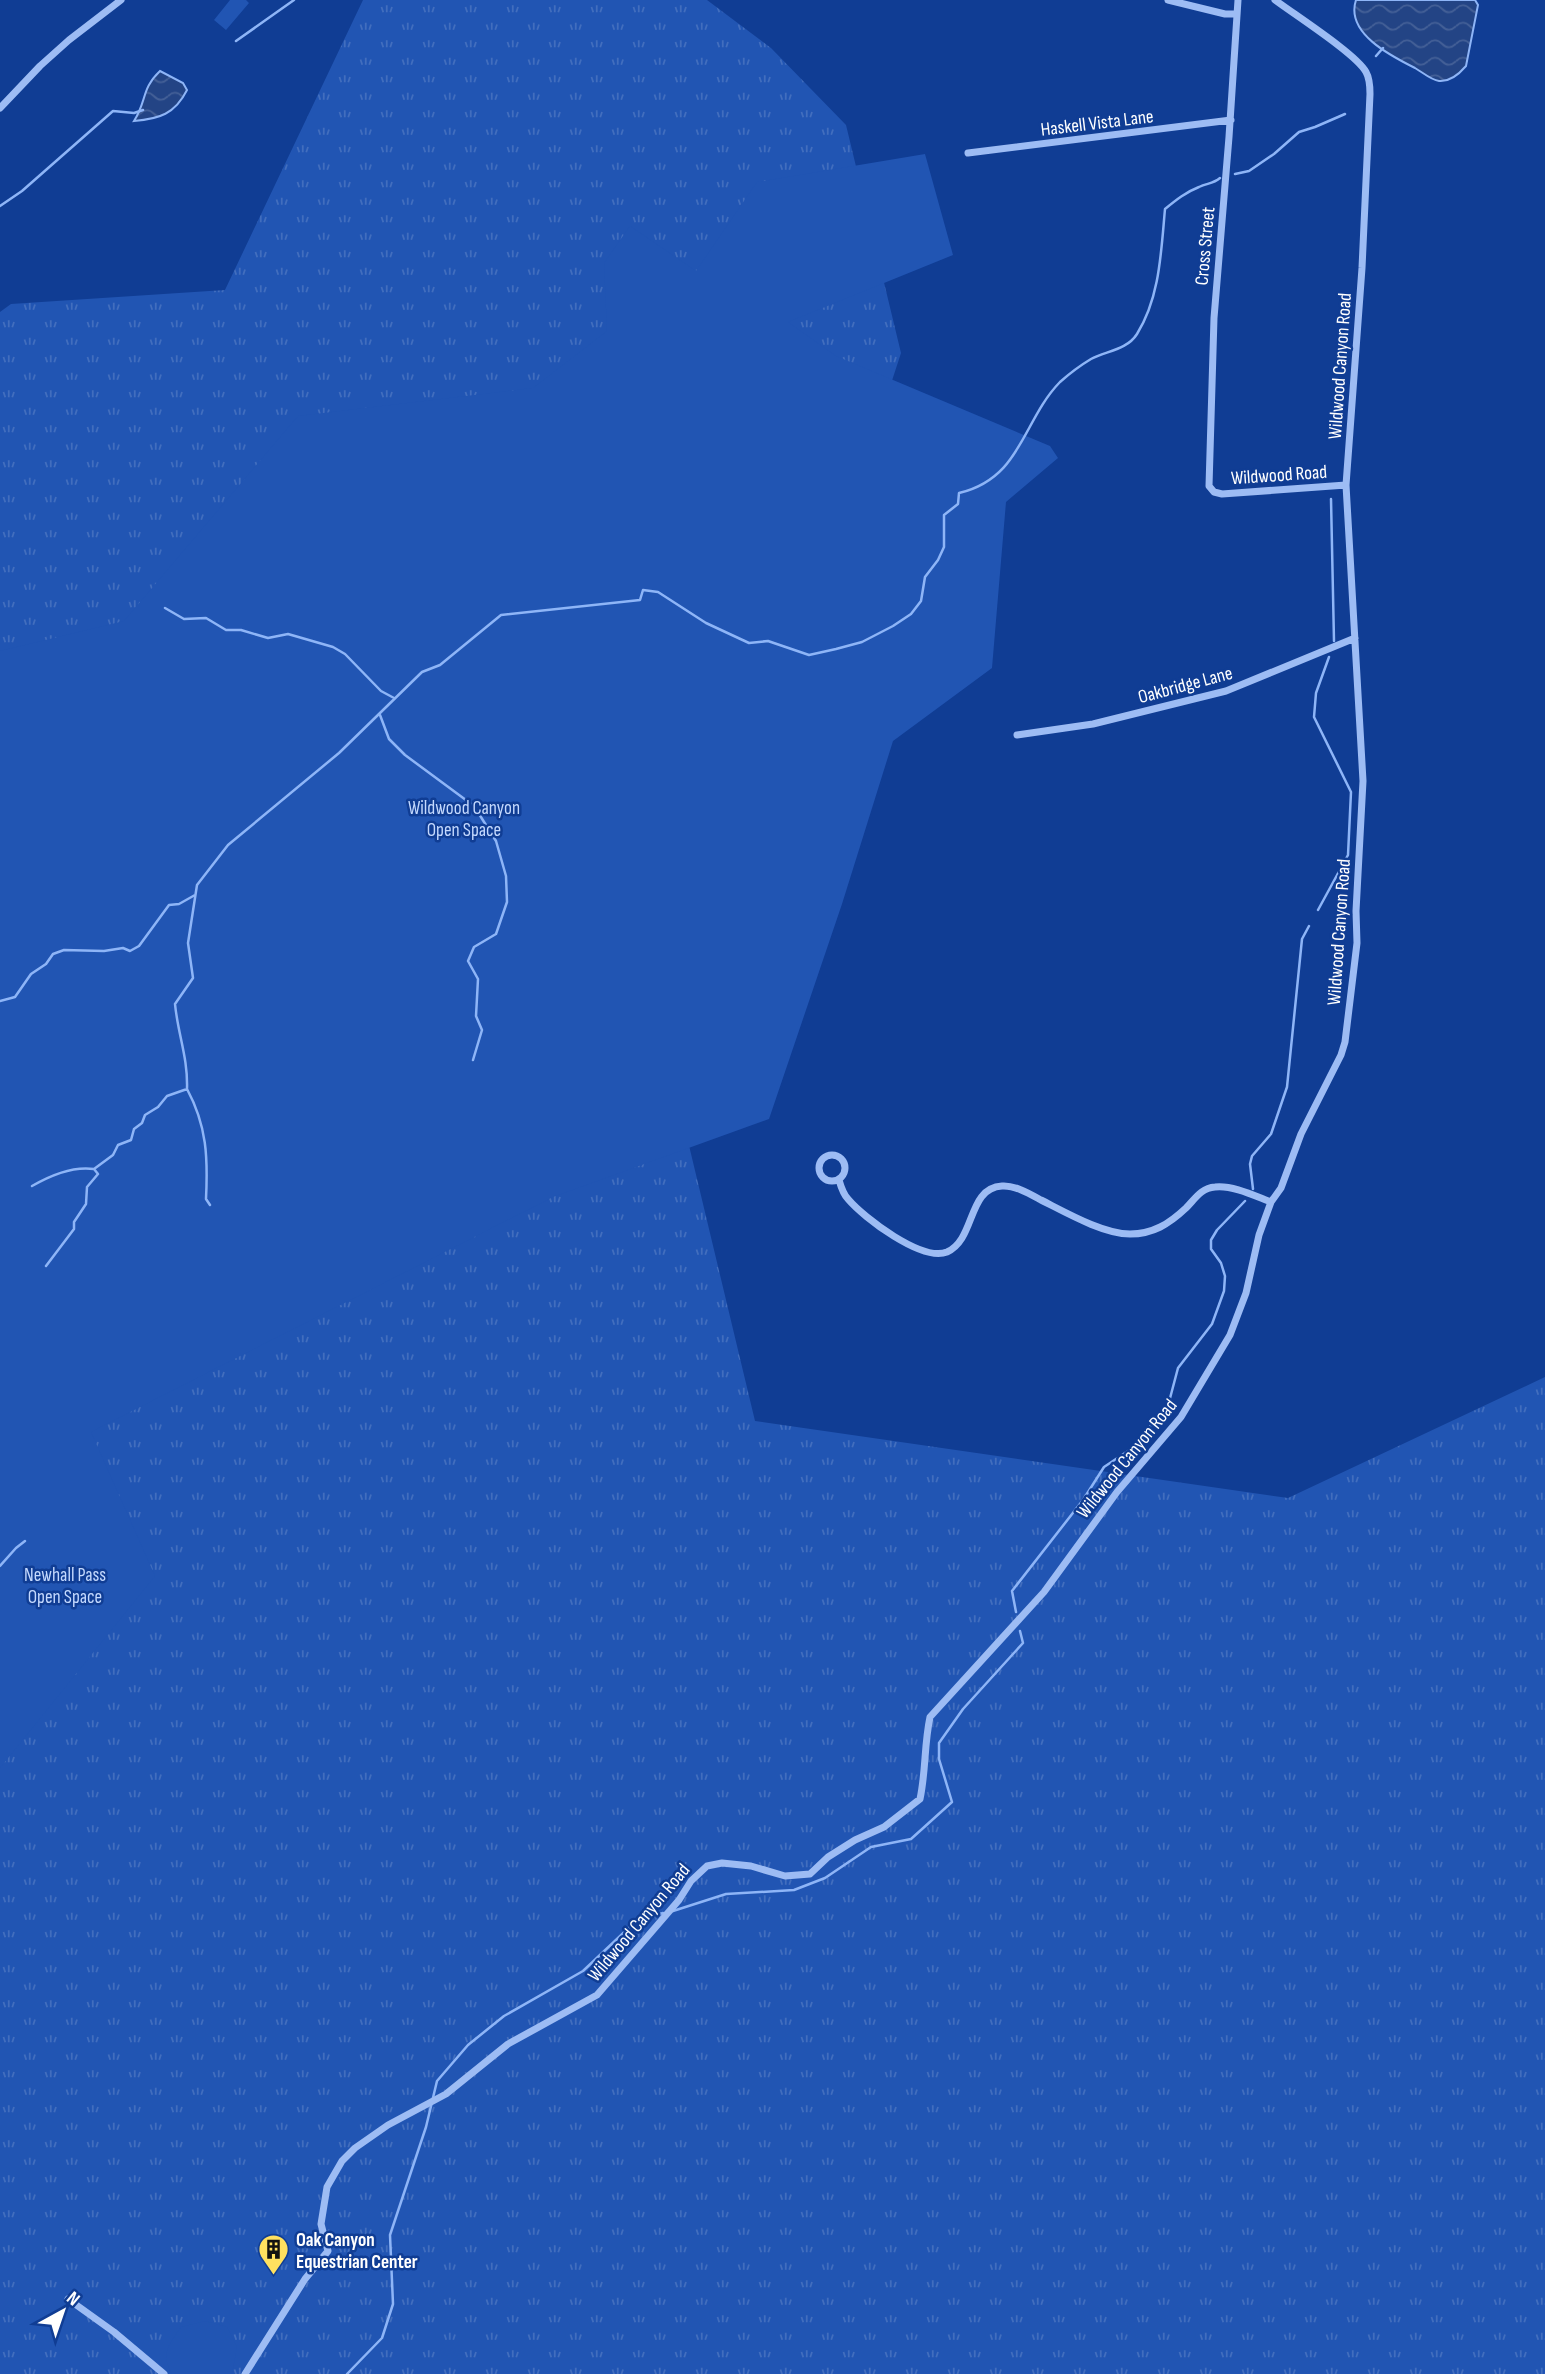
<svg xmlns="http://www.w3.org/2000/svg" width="1545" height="2374" font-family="'Sofia Sans Condensed',sans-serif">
	<defs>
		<pattern id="grass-tufts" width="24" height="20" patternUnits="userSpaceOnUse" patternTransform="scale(1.75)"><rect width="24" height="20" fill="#2155b3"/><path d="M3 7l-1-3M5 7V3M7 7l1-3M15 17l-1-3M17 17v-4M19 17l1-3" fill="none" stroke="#426ebe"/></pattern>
		<pattern id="water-waves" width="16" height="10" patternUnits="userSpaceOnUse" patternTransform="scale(1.75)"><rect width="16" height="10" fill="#234485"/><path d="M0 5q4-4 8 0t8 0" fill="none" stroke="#446097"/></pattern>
	</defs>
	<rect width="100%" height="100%" fill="#103d94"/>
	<path fill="url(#grass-tufts)" d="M363 0H707L771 48 846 125 901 353 669 1062 755 1421 1288 1498 1545 1377V2374H0V312L11 304 225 290Z"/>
	<path fill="#2155b3" d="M230 0H246L249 3 226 30 214 20Z
		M925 154 953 255 788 322 836 356 1050 446 1058 458 1006 502 992 668 893 741 842 904 769 1119 553 1197 91 1432 155 1576 0 1768V651L124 621 298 416 533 388 607 331 604 263 630 226 696 271 757 182Z
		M205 2321 227 2327 237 2347 232 2374H172C160 2353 169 2345 181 2327Z"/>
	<path fill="url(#water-waves)" stroke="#8eb5f7" stroke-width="2" d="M1356 0H1475L1478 5 1466 66C1460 73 1450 82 1439 81 1431 80 1422 72 1415 68 1391 56 1345 33 1356 0Z
		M160 71 183 83 187 90C175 114 159 119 134 121 147 101 141 89 160 71Z"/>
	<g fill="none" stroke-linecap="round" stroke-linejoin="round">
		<path stroke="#8eb5f7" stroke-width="2.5" d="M236 41 294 0
			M1376 56 1383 48
			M1235 174 1249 171 1274 154 1299 132 1315 127 1345 114
			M0 206 22 191 113 111 134 113 143 110
			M1331 499 1334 641
			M165 608 184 619 206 618 226 630H241L268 638 288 634 333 647 345 654 381 691 394 698
			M380 715 389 739 405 755 474 806 496 841 506 876 507 902 496 934 474 947 468 961 478 979 476 1016 482 1030 473 1060
			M1318 910 1348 855 1351 792 1314 717 1316 693 1329 657
			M0 1001 15 997 31 974 46 964 53 954 64 950 104 951 123 948 130 951 139 946 169 905 179 904 195 895
			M187 1089C207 1126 208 1158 206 1199L210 1205
			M32 1186C51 1175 73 1166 94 1169L113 1155 118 1145 131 1140 134 1129 142 1123 145 1115 158 1107 167 1096 187 1089C188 1057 178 1035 175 1004L193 978 188 943 197 885 228 845 339 753 422 672 440 665 501 615 640 600 643 590 658 592 706 623 749 643 768 641 809 655 836 649 862 642 893 626 911 614 921 601 925 577 938 560 944 547V515L958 504 959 493C1022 478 1022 421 1060 382 1069 374 1081 365 1091 359 1106 351 1127 350 1137 334 1160 297 1161 252 1165 209 1176 200 1186 192 1199 187 1207 183 1213 184 1220 178
			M1253 1189 1250 1164 1252 1156 1271 1134 1287 1087 1302 939 1309 926
			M46 1266 74 1229V1222L86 1204 87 1187 98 1174 94 1169
			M0 1566 16 1548 25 1541
			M1016 1612 1012 1591 1083 1500 1104 1467 1134 1447 1169 1402 1178 1368 1212 1324 1224 1291 1225 1276 1221 1263 1211 1249V1240L1217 1230 1245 1201
			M673 1911 726 1894 794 1890 825 1878 871 1847 911 1839 952 1802 939 1759V1743L963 1709 1023 1643 1020 1631
			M347 2374 382 2338 393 2304 390 2235 426 2127 437 2081 468 2045 504 2016 583 1971 635 1922 663 1913"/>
		<path stroke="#9dbcf4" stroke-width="7" d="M1168 0 1225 14H1236
			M1238 0 1229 137 1214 318 1209 486 1214 492 1222 494 1346 485
			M0 108 40 66 69 40 121 0
			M968 153 1231 120
			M1017 735 1093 724 1226 691 1355 638
			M819 1168a13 13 0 1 1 26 0a13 13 0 1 1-26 0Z
			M839 1180C841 1187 843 1194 848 1199 864 1218 922 1262 947 1252 976 1239 967 1188 1002 1186 1015 1185 1030 1194 1041 1200 1065 1212 1103 1234 1130 1234 1153 1234 1169 1224 1186 1208 1195 1199 1201 1188 1215 1187 1233 1185 1255 1196 1271 1202
			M68 2299 114 2332 164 2374
			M245 2374 305 2279 328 2251 321 2224 327 2187 342 2161 355 2148 388 2125 446 2094 508 2044 597 1995 679 1900 691 1881 707 1866 722 1863 751 1866 785 1876 810 1874 828 1857 855 1840 884 1827 920 1799C926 1771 924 1745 930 1717L1044 1592 1117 1492 1181 1417 1230 1335 1246 1293 1259 1235 1271 1202 1281 1188 1301 1134 1341 1055 1345 1042 1357 943 1356 911 1363 781 1346 485 1362 268 1370 94C1370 87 1370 79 1366 72 1356 54 1295 15 1275 0"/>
	</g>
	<defs>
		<symbol id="building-pin" viewBox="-11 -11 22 30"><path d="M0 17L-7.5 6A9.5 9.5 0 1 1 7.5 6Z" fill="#ffe05f" stroke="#103d94"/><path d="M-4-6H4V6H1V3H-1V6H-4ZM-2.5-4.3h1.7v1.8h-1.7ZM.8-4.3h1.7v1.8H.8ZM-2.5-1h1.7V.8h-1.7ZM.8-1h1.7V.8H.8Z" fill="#111"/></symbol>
	</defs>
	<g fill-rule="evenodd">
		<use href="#building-pin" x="256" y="2232" width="35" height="47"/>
	</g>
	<g text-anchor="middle" stroke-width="5" stroke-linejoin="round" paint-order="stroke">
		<g font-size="19" fill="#fff" stroke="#103d94">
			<text transform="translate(1097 122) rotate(-7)" y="7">Haskell Vista Lane</text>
			<text transform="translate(1204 246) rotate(-85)" y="7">Cross Street</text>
			<text transform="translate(1339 366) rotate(-86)" y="7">Wildwood Canyon Road</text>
			<text transform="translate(1279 474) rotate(-4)" y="7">Wildwood Road</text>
			<text transform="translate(1185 684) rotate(-15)" y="7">Oakbridge Lane</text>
			<text transform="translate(1338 932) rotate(-86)" y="7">Wildwood Canyon Road</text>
			<text transform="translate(1126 1458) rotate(-51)" y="7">Wildwood Canyon Road</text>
			<text transform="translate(638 1922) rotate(-50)" y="7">Wildwood Canyon Road</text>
		</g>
		<g font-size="19" fill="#c4d9fe" stroke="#103d94">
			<text x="464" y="814">Wildwood Canyon<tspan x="464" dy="22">Open Space</tspan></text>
			<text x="65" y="1581">Newhall Pass<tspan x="65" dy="22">Open Space</tspan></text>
		</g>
		<g font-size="19" font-weight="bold" fill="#fff" stroke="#103d94" text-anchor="start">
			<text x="296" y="2246">Oak Canyon<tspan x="296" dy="22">Equestrian Center</tspan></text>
		</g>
	</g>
	<g transform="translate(63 2311) rotate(40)" stroke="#103d94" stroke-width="5" paint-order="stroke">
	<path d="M0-5L12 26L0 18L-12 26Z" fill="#ffffff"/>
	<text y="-10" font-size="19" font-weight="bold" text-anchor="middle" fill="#ffffff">N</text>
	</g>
</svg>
